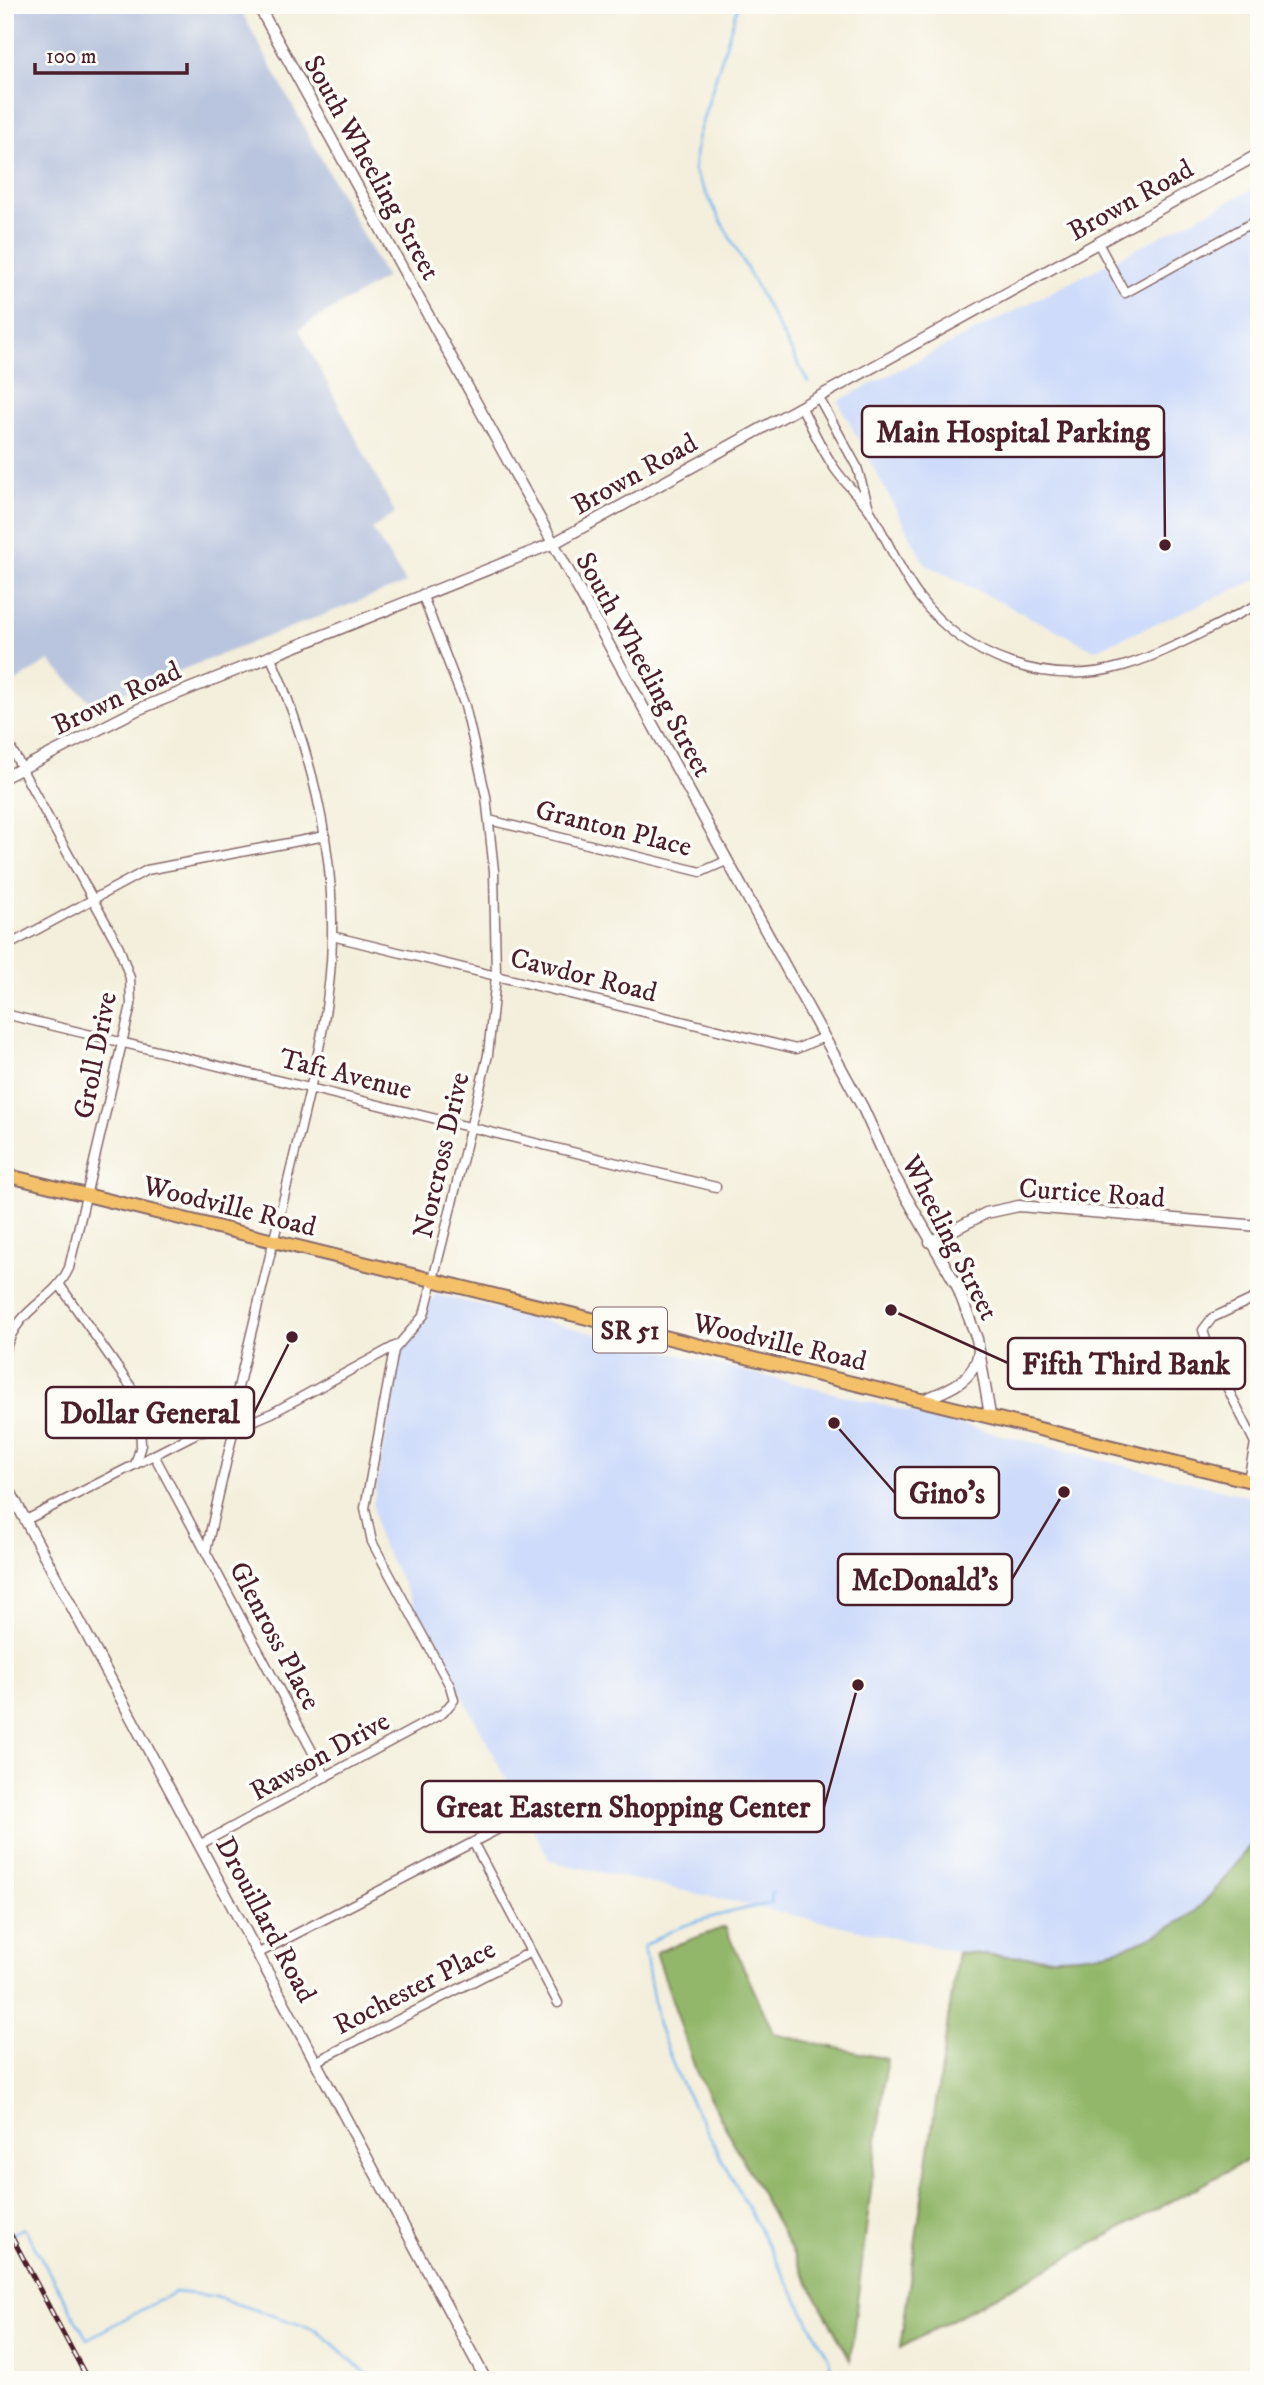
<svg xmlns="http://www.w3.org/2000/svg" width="1264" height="2385" font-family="'IM FELL DW Pica',serif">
	<rect width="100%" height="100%" fill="#fdfcf7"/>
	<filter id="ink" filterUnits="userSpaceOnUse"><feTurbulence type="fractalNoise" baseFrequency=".0143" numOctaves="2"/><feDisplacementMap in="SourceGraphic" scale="14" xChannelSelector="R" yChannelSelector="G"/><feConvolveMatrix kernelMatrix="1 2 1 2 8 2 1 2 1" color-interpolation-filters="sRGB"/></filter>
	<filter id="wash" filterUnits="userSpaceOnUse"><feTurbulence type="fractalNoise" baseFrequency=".00686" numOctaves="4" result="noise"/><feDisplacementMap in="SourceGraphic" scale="28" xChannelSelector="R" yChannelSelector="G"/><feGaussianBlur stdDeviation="1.57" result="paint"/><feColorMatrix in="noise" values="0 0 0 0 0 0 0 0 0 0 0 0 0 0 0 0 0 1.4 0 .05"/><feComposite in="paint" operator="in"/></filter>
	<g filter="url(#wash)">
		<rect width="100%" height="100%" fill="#f4efdc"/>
		<path fill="#cedbfa" d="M1259 186V579L1095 650 925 564 838 401Z
			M436 1294 1259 1499V1833L1220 1885 1192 1914 1147 1941 1100 1955 1048 1960 958 1952 550 1861 378 1537 373 1505 400 1353Z"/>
		<path fill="#b9c5de" d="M5 5H238L386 278 299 329 395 513 372 529 406 583 93 704 49 661 5 688Z"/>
		<path fill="#93b76b" stroke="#6e6b4b" stroke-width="2" d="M1259 1833V2154L900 2348 958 1952C1030 1958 1101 1967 1167 1929 1176 1924 1186 1919 1194 1912 1219 1889 1238 1861 1259 1833Z
			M725 1927 774 2034 887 2059 850 2360 697 2074 656 1952Z"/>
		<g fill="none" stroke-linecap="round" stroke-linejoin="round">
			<path stroke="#7eb9ef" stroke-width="2.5" d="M738 5 697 139 694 171 808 382
				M772 1892 771 1903C729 1913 678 1921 644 1947L658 2025 678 2077 829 2359 831 2369 821 2380
				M5 2238 24 2228 87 2339 175 2292 212 2296 317 2330 374 2380"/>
		</g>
	</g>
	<g filter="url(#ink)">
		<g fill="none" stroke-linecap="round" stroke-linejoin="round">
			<defs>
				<path id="minor" d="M1098 243 1125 293 1259 219
					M819 398 857 467 869 508
					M802 408C812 428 822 450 835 469 846 485 862 498 872 514 888 541 900 572 919 597 966 659 1048 688 1123 666 1170 652 1215 625 1259 604
					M5 738 22 768
					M489 820 701 872 726 861
					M332 936 796 1049 824 1037
					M5 947 147 870 325 836
					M5 1014 716 1187
					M59 1284 147 1410 172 1427 197 1433
					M5 1350C20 1304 53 1303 69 1268L131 1005 130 978 119 947 21 768
					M220 1426 235 1400C255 1317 275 1235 295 1152 312 1081 331 1011 332 938 334 839 309 745 270 655
					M154 1455 326 1777
					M135 1465 141 1445 139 1403
					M1248 1480 1255 1443 1210 1353 1203 1330 1212 1318 1259 1296
					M26 1520 197 1433 253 1421 272 1413 395 1346
					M206 1551 235 1424
					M473 1842 558 2003
					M201 1844 443 1713 454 1700 450 1686 372 1542 365 1508 394 1350 424 1315 443 1240 488 1055 496 976 494 871 486 796 465 706 422 594
					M259 1953 520 1818
					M317 2061 531 1952"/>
				<path id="tertiary" d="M258 5 863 1108 892 1172 957 1286 977 1339 990 1415
					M5 777 139 709 554 543 1259 154
					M930 1242 986 1213 1019 1206 1259 1226
					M923 1400C948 1390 975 1381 979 1351
					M5 1482 486 2380"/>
				<path id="primary" d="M5 1175 1259 1483"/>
			</defs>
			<use href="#minor" stroke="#866869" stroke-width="11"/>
			<use href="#tertiary" stroke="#866869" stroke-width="13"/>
			<use href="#primary" stroke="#866869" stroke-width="16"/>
			<use href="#minor" stroke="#fff" stroke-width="8"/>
			<use href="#tertiary" stroke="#fff" stroke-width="10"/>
			<use href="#primary" stroke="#f4c16b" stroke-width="12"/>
			<defs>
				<path id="rail" d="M5 2224 88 2380"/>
			</defs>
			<use href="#rail" stroke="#4a1f2b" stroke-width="5"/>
			<use href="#rail" stroke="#fdfcf7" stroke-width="2.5" stroke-dasharray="8" stroke-linecap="butt"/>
		</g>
	</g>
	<g text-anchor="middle" stroke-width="7" stroke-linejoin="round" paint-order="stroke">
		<rect fill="#fdfcf7" stroke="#806168" stroke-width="2" x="593" y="1307.5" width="74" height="45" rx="5"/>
		<g font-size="26" font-weight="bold" fill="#4a1f2b">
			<text x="630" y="1339">SR 51</text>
		</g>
		<g font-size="28" fill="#4a1f2b" stroke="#fdfcf7">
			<text transform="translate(373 167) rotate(61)" y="10">South Wheeling Street</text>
			<text transform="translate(1130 199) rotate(-29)" y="10">Brown Road</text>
			<text transform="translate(634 473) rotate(-29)" y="10">Brown Road</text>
			<text transform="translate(645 664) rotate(61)" y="10">South Wheeling Street</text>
			<text transform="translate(116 697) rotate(-25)" y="10">Brown Road</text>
			<text transform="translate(614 827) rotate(14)" y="10">Granton Place</text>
			<text transform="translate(584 974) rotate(14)" y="10">Cawdor Road</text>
			<text transform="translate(94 1055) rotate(-79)" y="10">Groll Drive</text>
			<text transform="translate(346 1073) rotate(14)" y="10">Taft Avenue</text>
			<text transform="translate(440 1155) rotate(-77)" y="10">Norcross Drive</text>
			<text transform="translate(1092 1192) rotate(4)" y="10">Curtice Road</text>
			<text transform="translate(230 1205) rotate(14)" y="10">Woodville Road</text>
			<text transform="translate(951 1237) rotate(63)" y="10">Wheeling Street</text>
			<text transform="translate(780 1341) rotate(13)" y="10">Woodville Road</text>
			<text transform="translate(276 1635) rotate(62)" y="10">Glenross Place</text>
			<text transform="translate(319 1755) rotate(-29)" y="10">Rawson Drive</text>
			<text transform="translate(267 1919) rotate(62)" y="10">Drouillard Road</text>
			<text transform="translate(414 1986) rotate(-27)" y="10">Rochester Place</text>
		</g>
	</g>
	<path fill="none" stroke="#4a1f2b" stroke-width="2.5" d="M1165 545L1164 432M891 1310L1008 1363M292 1337L254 1413M834 1423L895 1493M1064 1492L1012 1579M858 1685L824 1807"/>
	<g fill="#4a1f2b" stroke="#fdfcf7" stroke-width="2.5">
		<circle cx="1165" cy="545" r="7"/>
		<circle cx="891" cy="1310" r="7"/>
		<circle cx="292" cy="1337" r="7"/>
		<circle cx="834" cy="1423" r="7"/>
		<circle cx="1064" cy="1492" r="7"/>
		<circle cx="858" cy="1685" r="7"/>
	</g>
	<g fill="#fdfcf7" stroke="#4a1f2b" stroke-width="2.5">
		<rect x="862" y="406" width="302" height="51" rx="7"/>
		<rect x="1008" y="1338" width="237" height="51" rx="7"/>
		<rect x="46" y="1387" width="208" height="51" rx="7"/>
		<rect x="895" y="1467" width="104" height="51" rx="7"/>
		<rect x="838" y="1554" width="174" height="51" rx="7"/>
		<rect x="422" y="1781" width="402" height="51" rx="7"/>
	</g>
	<g font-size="30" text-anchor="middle" font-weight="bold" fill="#4a1f2b">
		<text x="1013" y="442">Main Hospital Parking</text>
		<text x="1126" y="1374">Fifth Third Bank</text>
		<text x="150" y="1423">Dollar General</text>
		<text x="947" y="1503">Gino's</text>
		<text x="925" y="1590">McDonald's</text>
		<text x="623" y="1817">Great Eastern Shopping Center</text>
	</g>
	<rect width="1264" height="2385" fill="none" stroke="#fdfcf7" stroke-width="28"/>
	<path d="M35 63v10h152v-10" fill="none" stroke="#4a1f2b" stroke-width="3.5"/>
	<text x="46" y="63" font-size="21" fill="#4a1f2b" stroke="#fdfcf7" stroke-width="5" paint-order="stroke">100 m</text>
</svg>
